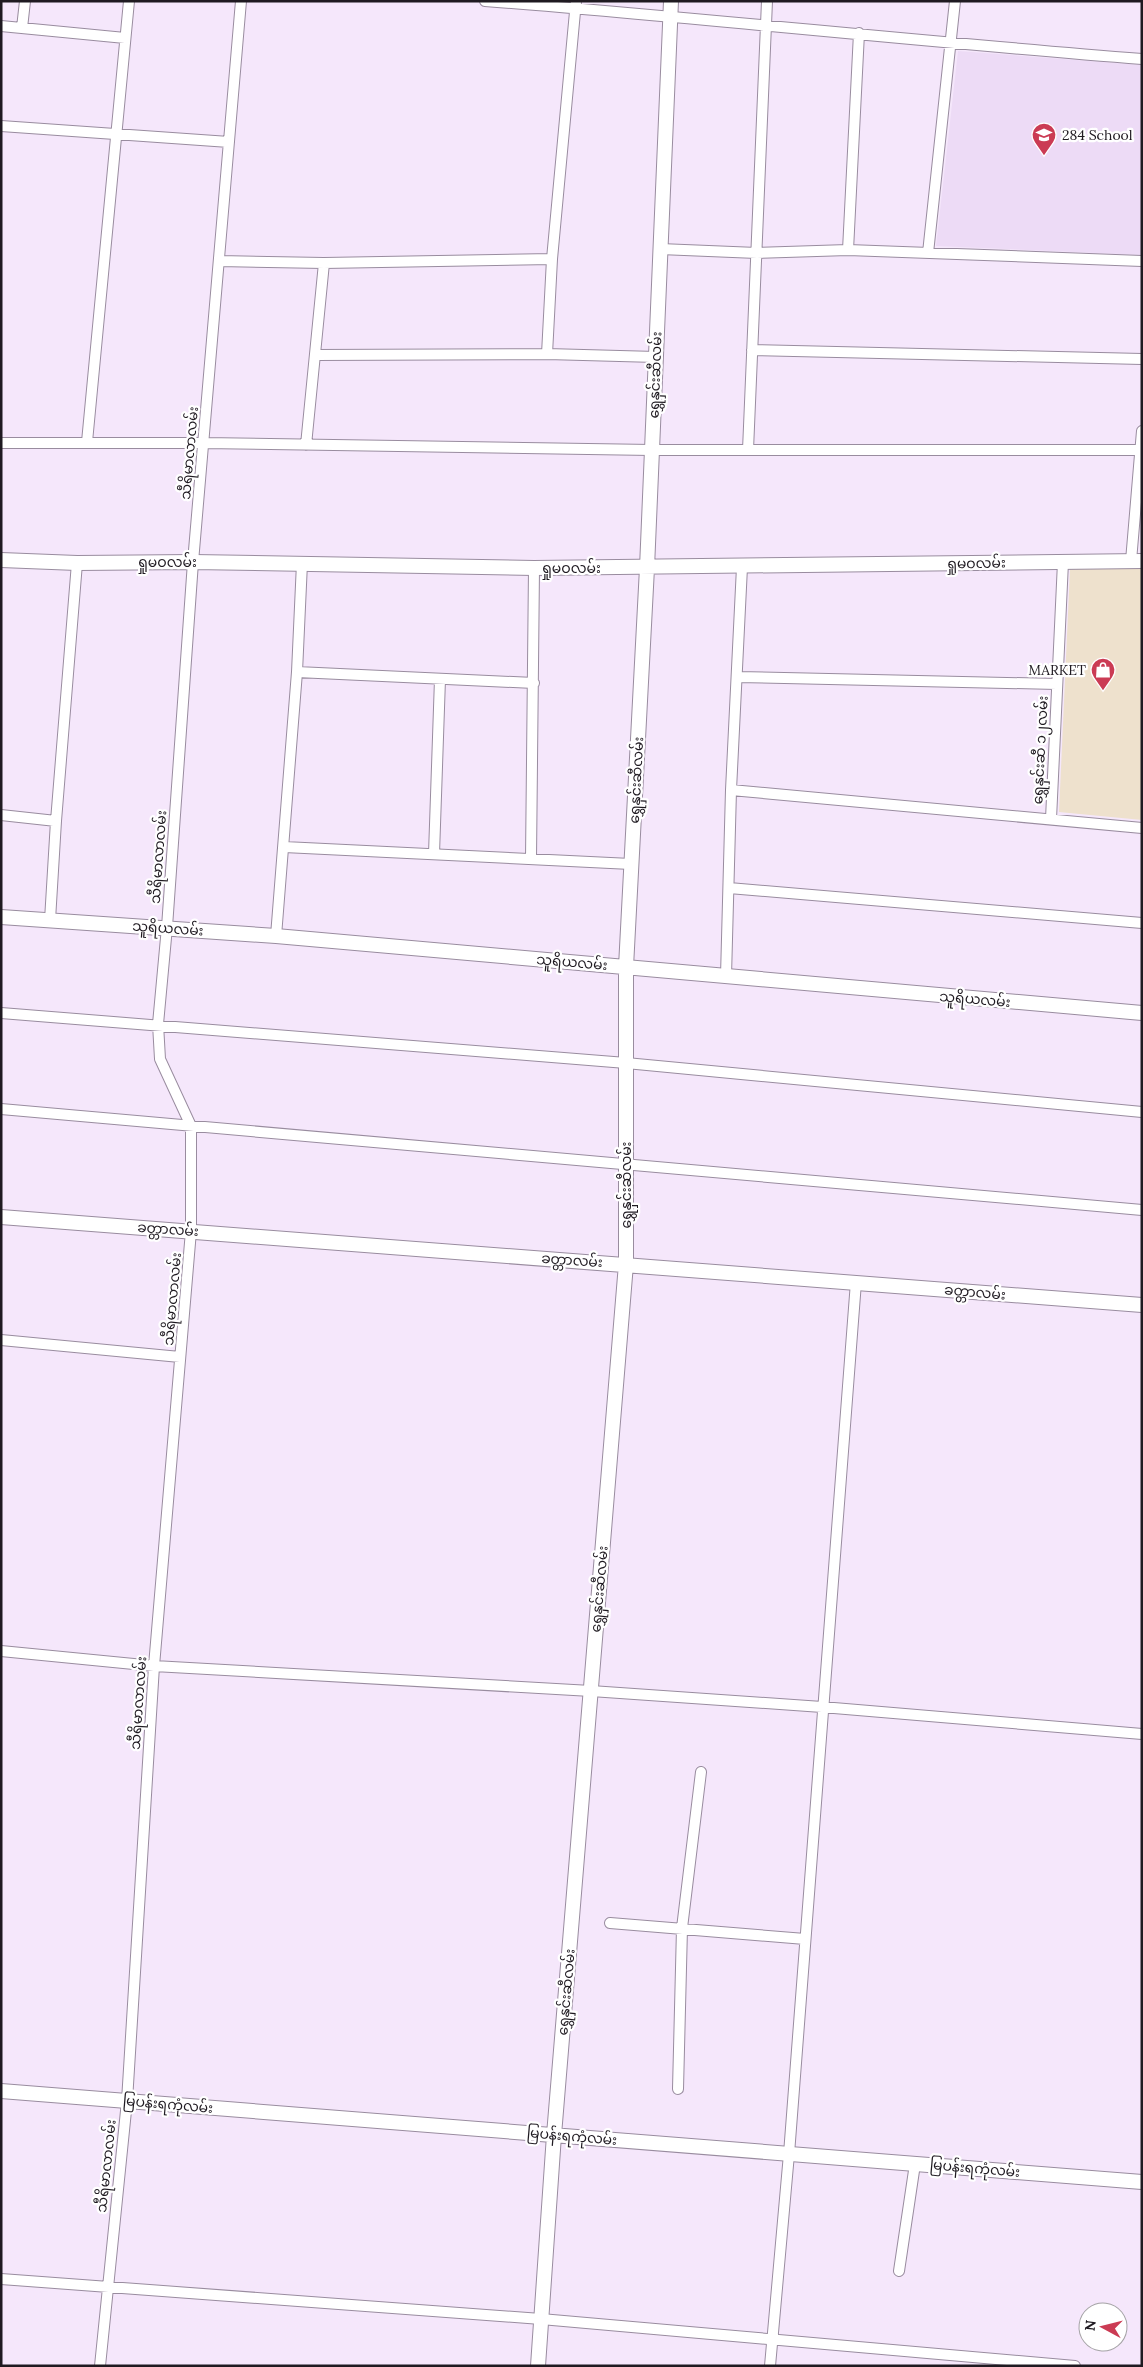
<svg xmlns="http://www.w3.org/2000/svg" width="1143" height="2367" font-family="Lora,'Noto Sans Myanmar',serif">
	<rect width="100%" height="100%" fill="#f5e7fb"/>
	<path fill="#eee1cd" d="M1142 568V820L1059 812 1070 569Z"/>
	<path fill="#eddbf6" d="M958 51 1142 65V255L936 246Z"/>
	<g fill="none" stroke-linecap="round" stroke-linejoin="round">
		<defs>
			<path id="minor" d="M485 1C704 18 923 42 1142 59
				M1 26 125 38
				M22 28 25 1
				M1 126 229 142
				M660 249 757 253 848 250 1142 261
				M848 250 859 33
				M928 253 955 1
				M219 261 324 263 552 259 576 1
				M752 350 1142 359
				M547 354 656 357
				M315 355 547 354 552 259
				M87 442 129 1
				M1 443H204L652 450H1140
				M306 445 324 263
				M748 450 767 1
				M1131 561 1142 431
				M297 672 534 683
				M737 677 1057 684
				M731 790 1142 828
				M1 815 56 821
				M1051 819 1063 562
				M284 847 631 864
				M434 854 440 679
				M531 859 534 568
				M729 888 1142 923
				M50 920 56 821 77 563
				M276 936 297 672 302 563
				M726 976 731 790 742 567
				M1 1013 626 1063 1142 1112
				M1 1109 1142 1210
				M1 1340 180 1357
				M1 1651 154 1666 591 1691 822 1707 1142 1734
				M610 1923 805 1939
				M678 2089 682 1928 701 1772
				M899 2271 915 2164
				M1 2279 541 2319 1075 2366
				M100 2366 127 2101 154 1666 191 1231V1126L160 1059 158 1024 167 927 193 562 241 1
				M770 2366 789 2154 856 1282"/>
			<path id="tertiary" d="M1 560 77 563 193 562 534 568 1142 561
				M1 917 276 936 1142 1013
				M1 1217 1142 1305
				M1 2091 1142 2182
				M538 2366 554 2135 626 1264V967L647 568 671 1"/>
		</defs>
		<use href="#minor" stroke="#998c9f" stroke-width="12"/>
		<use href="#tertiary" stroke="#998c9f" stroke-width="16"/>
		<use href="#minor" stroke="#fff" stroke-width="10"/>
		<use href="#tertiary" stroke="#fff" stroke-width="14"/>
	</g>
	<defs>
		<symbol id="school-pin" viewBox="-11 -11 22 30"><path d="M0 17L-7.5 6A9.5 9.5 0 1 1 7.5 6Z" fill="#cb3b54" stroke="#fff"/><path d="M0-5L7-2L0 1L-7-2ZM-4 1L0 2.5L4 1V4Q0 6-4 4Z" fill="#fff"/></symbol>
		<symbol id="shop-pin" viewBox="-11 -11 22 30"><path d="M0 17L-7.5 6A9.5 9.5 0 1 1 7.5 6Z" fill="#cb3b54" stroke="#fff"/><path d="M-5-2.5h2.3a2.7 3.5 0 0 1 5.4 0H5L5.5 6h-11ZM-1.5-2.5h3a1.5 2.3 0 0 0-3 0Z" fill="#fff"/></symbol>
	</defs>
	<g fill-rule="evenodd">
		<use href="#school-pin" x="1030" y="121" width="28" height="38"/>
		<use href="#shop-pin" x="1089" y="656" width="28" height="38"/>
	</g>
	<g text-anchor="middle" stroke-width="4.5" stroke-linejoin="round" paint-order="stroke">
		<g font-size="14" fill="#1f1a21" stroke="#fff" text-anchor="start">
			<text x="1062" y="140">284 School</text>
			<text x="1086" y="675" text-anchor="end">MARKET</text>
		</g>
		<g font-size="14" fill="#1f1a21" stroke="#fff">
			<text transform="translate(655 375) rotate(-88)" y="5">ရွှေနှင်းဆီလမ်း</text>
			<text transform="translate(189 453) rotate(-85)" y="5">သီရိမာလာလမ်း</text>
			<text x="167" y="567">ရှုမဝလမ်း</text>
			<text transform="translate(976 563) rotate(-1)" y="5">ရှုမဝလမ်း</text>
			<text x="571" y="573">ရှုမဝလမ်း</text>
			<text transform="translate(1040 750) rotate(-87)" y="5">ရွှေနှင်းဆီ ၁၂လမ်း</text>
			<text transform="translate(636 780) rotate(-87)" y="5">ရွှေနှင်းဆီလမ်း</text>
			<text transform="translate(158 857) rotate(-86)" y="5">သီရိမာလာလမ်း</text>
			<text transform="translate(168 928) rotate(4)" y="5">သူရိယလမ်း</text>
			<text transform="translate(572 962) rotate(5)" y="5">သူရိယလမ်း</text>
			<text transform="translate(975 999) rotate(5)" y="5">သူရိယလမ်း</text>
			<text transform="translate(626 1185) rotate(-90)" y="5">ရွှေနှင်းဆီလမ်း</text>
			<text transform="translate(168 1229) rotate(4)" y="5">ခတ္တာလမ်း</text>
			<text transform="translate(572 1260) rotate(4)" y="5">ခတ္တာလမ်း</text>
			<text transform="translate(975 1292) rotate(5)" y="5">ခတ္တာလမ်း</text>
			<text transform="translate(172 1299) rotate(-85)" y="5">သီရိမာလာလမ်း</text>
			<text transform="translate(599 1589) rotate(-85)" y="5">ရွှေနှင်းဆီလမ်း</text>
			<text transform="translate(138 1703) rotate(-86)" y="5">သီရိမာလာလမ်း</text>
			<text transform="translate(566 1992) rotate(-85)" y="5">ရွှေနှင်းဆီလမ်း</text>
			<text transform="translate(168 2104) rotate(5)" y="5">မြပန်းရကုံလမ်း</text>
			<text transform="translate(572 2136) rotate(5)" y="5">မြပန်းရကုံလမ်း</text>
			<text transform="translate(106 2166) rotate(-84)" y="5">သီရိမာလာလမ်း</text>
			<text transform="translate(975 2168) rotate(5)" y="5">မြပန်းရကုံလမ်း</text>
		</g>
	</g>
	<rect width="1143" height="2367" fill="none" stroke="#1f1a21" stroke-width="5"/>
	<g transform="translate(1103 2327) rotate(277)"><circle r="24" fill="#ffffff" stroke="#a5a3a6"/>
	<path d="M0-4L9 19L0 12L-9 19Z" fill="#cb3b54"/>
	<text y="-8" font-size="14" font-weight="bold" text-anchor="middle" fill="#1f1a21">N</text>
	</g>
</svg>
